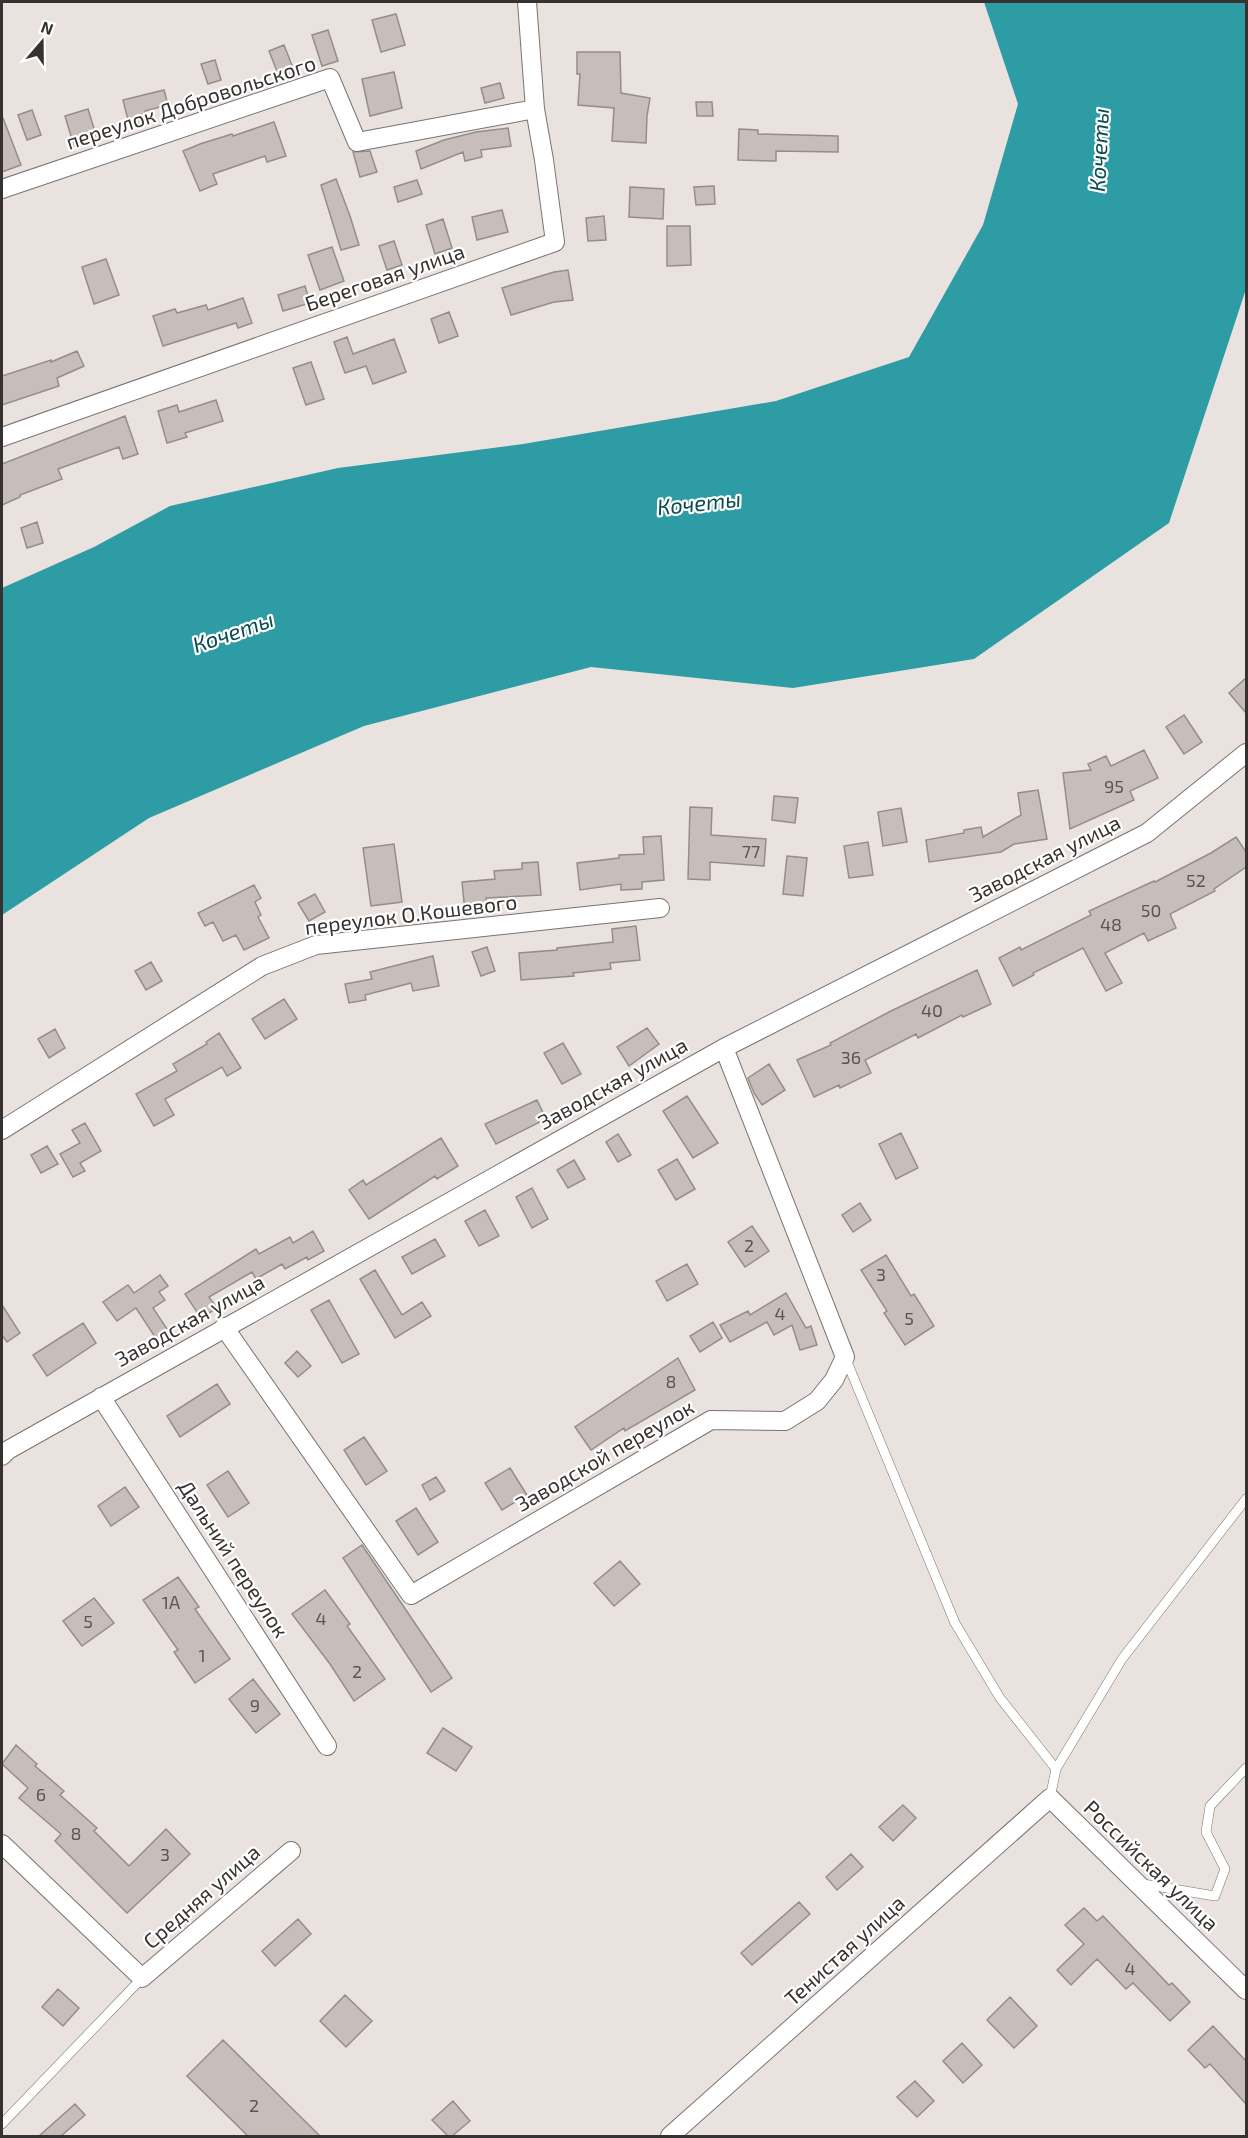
<svg xmlns="http://www.w3.org/2000/svg" width="1248" height="2138" font-family="'Exo 2',sans-serif">
	<rect width="100%" height="100%" fill="#eae2df"/>
	<path fill="#2d9ca4" d="M984 2H1246V289L1169 523 974 659 793 688 591 667 364 726 149 818 2 915V588L94 547 170 506 338 468 523 444 776 401 909 357 983 225 1018 104Z"/>
	<path fill="#c7bebc" stroke="#958d8b" stroke-width="1.5" d="M396 14 405 45 381 52 372 20Z
		M328 30 338 61 322 66 312 35Z
		M284 45 295 73 280 79 269 51Z
		M577 52H620L621 93 650 98 647 116 646 143 612 141 614 108 578 105 580 74H577Z
		M215 60 221 80 208 84 201 64Z
		M394 72 402 108 370 116 362 79Z
		M500 83 504 98 485 103 481 88Z
		M164 90 168 105 145 111 148 123 130 128 123 100Z
		M696 102H712L713 116H697Z
		M88 109 97 138 74 146 65 116Z
		M32 110 41 135 27 140 18 115Z
		M2 118H3L21 165 2 172Z
		M274 122 286 156 267 162 265 156 213 174 217 184 200 191 183 151 200 144 232 134 233 136Z
		M508 128 511 146 481 150 482 157 465 161 463 152 421 169 416 151 444 140 476 132Z
		M739 129 758 130V134L838 136V152L776 151V161L738 160Z
		M370 151 377 172 360 177 353 152Z
		M336 179 350 216 359 245 341 250 321 185Z
		M417 180 422 194 398 202 394 187Z
		M714 186 715 204 696 205 694 187Z
		M630 187 664 189 663 219 629 217Z
		M502 210 508 232 477 240 472 217Z
		M604 216 606 240 588 241 586 218Z
		M443 219 452 248 435 254 426 225Z
		M667 226H690L691 265 667 266Z
		M394 241 402 265 387 270 379 246Z
		M332 247 344 281 320 290 308 255Z
		M106 259 119 295 94 304 82 267Z
		M568 270 573 300 554 302 511 315 502 288 554 272Z
		M305 286 310 303 283 311 278 295Z
		M243 298 252 323 238 328 236 323 163 346 153 316 175 309 177 313 206 305 208 310Z
		M449 312 458 336 439 343 431 319Z
		M347 337 353 354 394 339 406 372 373 384 366 366 345 373 334 342Z
		M77 351 84 366 57 378 59 386 2 405V376L51 360V362Z
		M311 362 324 399 306 405 293 368Z
		M216 400 223 421 185 433 187 437 167 443 158 411 177 405 179 412Z
		M125 416 138 454 123 459 119 447 58 469 62 479 20 495V497L2 505V464Z
		M37 522 43 543 27 548 21 528Z
		M1246 678V713L1229 693Z
		M1184 715 1202 742 1184 754 1166 727Z
		M1144 750 1158 778 1130 791 1134 800 1070 829 1063 773 1091 770 1088 764 1106 756 1111 766Z
		M1038 790 1047 839 1014 844 1001 852 929 862 926 840 964 833V830L981 827 983 837 1021 815 1018 793Z
		M774 796 798 798 795 823 772 820Z
		M690 807 712 808 711 835 766 839 764 866 710 862V880L688 879Z
		M901 808 907 842 883 846 878 812Z
		M661 836 664 880 642 882V889L621 890V884L580 890 577 863 619 858V855L644 854 643 837Z
		M1236 837 1246 852V867L1214 889 1215 891 1170 914 1176 928 1148 941 1144 933 1105 953 1122 983 1106 991 1083 948 1033 973 1034 975 1013 986 999 958 1020 947 1021 950 1091 915 1089 911 1154 881 1155 882 1211 853Z
		M868 842 873 875 849 878 844 846Z
		M394 844 402 902 371 906 363 848Z
		M787 856 807 858 803 896 783 894Z
		M538 862 541 895 486 898 487 910 465 912 462 882 495 879 494 871 522 869V863Z
		M254 885 261 898 255 902 261 915 258 917 269 938 244 950 236 935 223 941 213 922 205 926 198 913Z
		M315 894 325 912 309 921 298 903Z
		M636 926 640 960 610 963 611 969 573 973 574 976 521 980 519 953 557 950V948L613 942 612 929Z
		M487 947 495 971 481 976 472 952Z
		M433 956 439 986 413 991 411 983 365 995 366 1000 349 1003 345 984 372 979 370 972Z
		M151 962 162 981 146 990 135 971Z
		M977 970 991 1004 963 1017 962 1015 918 1038 916 1034 865 1060 871 1073 840 1088 839 1085 814 1097 797 1060 831 1045 830 1043 891 1011Z
		M284 999 297 1019 265 1039 252 1019Z
		M647 1028 659 1044 629 1066 617 1047Z
		M55 1029 65 1048 49 1058 38 1039Z
		M219 1033 241 1068 227 1076 222 1067 165 1099 174 1115 154 1126 136 1094 177 1071 173 1064 207 1044 206 1042Z
		M563 1043 581 1074 562 1084 544 1053Z
		M769 1064 785 1090 762 1105 754 1093 748 1078Z
		M687 1096 718 1143 693 1158 663 1111Z
		M537 1100 546 1119 496 1144 485 1124Z
		M85 1123 101 1151 80 1163 85 1171 73 1177 60 1154 80 1143 72 1130Z
		M901 1133 918 1168 896 1179 879 1144Z
		M618 1134 631 1155 618 1162 606 1142Z
		M441 1138 458 1166 437 1179 435 1176 369 1219 349 1190 363 1180 366 1185Z
		M47 1146 58 1164 41 1173 31 1155Z
		M677 1159 695 1189 676 1200 658 1170Z
		M574 1160 585 1179 568 1188 557 1170Z
		M532 1188 548 1219 532 1228 516 1197Z
		M860 1203 871 1220 853 1232 842 1215Z
		M485 1210 499 1236 479 1246 465 1221Z
		M752 1226 769 1251 745 1267 728 1242Z
		M313 1231 324 1251 308 1260 307 1257 285 1269 282 1264 256 1279 252 1272 209 1297 217 1308 201 1318 185 1294 256 1249 259 1254 290 1237 293 1243Z
		M435 1239 445 1256 412 1274 402 1257Z
		M886 1255 911 1296 914 1294 934 1326 905 1345 884 1313 887 1311 861 1270Z
		M687 1264 698 1284 667 1301 656 1281Z
		M375 1270 402 1315 422 1302 431 1316 395 1338 360 1279Z
		M160 1275 168 1286 159 1292 165 1300 153 1308 169 1332 157 1340 136 1308 117 1321 103 1302 128 1285 134 1293Z
		M786 1293 806 1328 811 1326 817 1345 800 1350 792 1325 774 1335 767 1322 730 1342 720 1325 748 1311 750 1315Z
		M329 1300 359 1354 342 1363 311 1310Z
		M2 1305 20 1333 7 1342 2 1335Z
		M713 1322 722 1338 700 1352 690 1336Z
		M83 1323 96 1343 47 1376 33 1355Z
		M297 1351 311 1366 298 1377 285 1363Z
		M678 1358 695 1390 625 1431 624 1428 591 1450 575 1427Z
		M217 1384 230 1404 180 1437 167 1416Z
		M364 1437 387 1471 366 1485 344 1450Z
		M510 1468 527 1495 502 1510 485 1483Z
		M228 1471 249 1503 228 1517 207 1485Z
		M436 1477 445 1491 430 1500 422 1485Z
		M125 1487 139 1507 111 1526 98 1506Z
		M416 1508 438 1542 418 1555 396 1521Z
		M362 1545 452 1678 431 1692 343 1558Z
		M620 1561 640 1584 614 1606 594 1583Z
		M178 1577 199 1607 195 1609 230 1659 195 1683 174 1652 178 1650 143 1600Z
		M325 1590 350 1624 347 1626 385 1679 354 1701 330 1664 292 1614Z
		M94 1598 114 1623 82 1646 63 1621Z
		M253 1679 280 1714 256 1733 229 1699Z
		M443 1728 472 1747 456 1771 427 1753Z
		M16 1745 37 1764 35 1766 64 1791 60 1795 97 1828 94 1831 129 1866 166 1829 190 1854 127 1913 55 1841 61 1834 19 1798 28 1788 2 1764Z
		M903 1805 916 1818 893 1841 879 1827Z
		M851 1854 863 1867 837 1890 826 1877Z
		M799 1902 810 1914 752 1965 741 1953Z
		M1084 1908 1097 1921 1103 1916 1169 1985 1172 1983 1190 2002 1170 2021 1133 1983 1126 1989 1097 1959 1071 1985 1057 1970 1084 1944 1065 1925Z
		M298 1919 311 1934 275 1966 262 1951Z
		M58 1989 79 2008 63 2026 42 2007Z
		M345 1995 372 2021 346 2047 320 2021Z
		M1010 1997 1037 2026 1014 2048 987 2020Z
		M1213 2026 1246 2061V2104L1210 2064 1205 2068 1188 2050Z
		M223 2040 320 2136H248L187 2076Z
		M962 2043 982 2065 963 2083 943 2061Z
		M915 2081 934 2101 917 2117 897 2097Z
		M453 2101 470 2121 452 2136H448L432 2120Z
		M75 2104 85 2115 61 2136H39Z"/>
	<g fill="none" stroke-linecap="round" stroke-linejoin="round">
		<defs>
			<path id="lane" d="M845 1357 955 1623 1000 1698 1056 1769 1050 1798
				M1056 1769 1122 1659 1246 1499
				M1143 1884 1215 1896 1225 1869 1206 1832 1210 1806 1246 1768
				M2 2124 142 1978"/>
			<path id="street" d="M2 189 330 78 357 142 535 109
				M2 437 555 242 544 160 535 109 527 2
				M2 1130 262 966 316 945 660 908
				M224 1327 411 1595 711 1420 785 1421 817 1401 834 1380 845 1357 724 1048
				M101 1397 327 1746
				M2 1456 8 1450 724 1048 1147 833 1246 753
				M2 1844 142 1978 291 1851
				M670 2136 1050 1798 1246 1990"/>
		</defs>
		<use href="#lane" stroke="#7a7371" stroke-width="10"/>
		<use href="#street" stroke="#7a7371" stroke-width="20"/>
		<use href="#lane" stroke="#fff" stroke-width="9"/>
		<use href="#street" stroke="#fff" stroke-width="18"/>
	</g>
	<g text-anchor="middle" stroke-width="4.5" stroke-linejoin="round" paint-order="stroke">
		<g font-size="18" fill="#5a5554">
			<text x="1114" y="793">95</text>
			<text x="751" y="858">77</text>
			<text x="1196" y="887">52</text>
			<text x="1151" y="917">50</text>
			<text x="1111" y="931">48</text>
			<text x="932" y="1017">40</text>
			<text x="851" y="1064">36</text>
			<text x="749" y="1252">2</text>
			<text x="881" y="1281">3</text>
			<text x="780" y="1320">4</text>
			<text x="909" y="1325">5</text>
			<text x="671" y="1388">8</text>
			<text x="171" y="1609">1А</text>
			<text x="321" y="1625">4</text>
			<text x="88" y="1628">5</text>
			<text x="202" y="1662">1</text>
			<text x="357" y="1678">2</text>
			<text x="255" y="1712">9</text>
			<text x="41" y="1801">6</text>
			<text x="76" y="1840">8</text>
			<text x="165" y="1861">3</text>
			<text x="1130" y="1975">4</text>
			<text x="254" y="2112">2</text>
		</g>
		<g font-size="21" fill="#363231" stroke="#fff">
			<text transform="translate(191 103) rotate(-18)" y="7">переулок Добровольского</text>
			<text transform="translate(385 278) rotate(-19)" y="7">Береговая улица</text>
			<text transform="translate(1045 859) rotate(-27)" y="7">Заводская улица</text>
			<text transform="translate(411 915) rotate(-7)" y="7">переулок О.Кошевого</text>
			<text transform="translate(613 1084) rotate(-29)" y="7">Заводская улица</text>
			<text transform="translate(190 1321) rotate(-29)" y="7">Заводская улица</text>
			<text transform="translate(605 1456) rotate(-30)" y="7">Заводской переулок</text>
			<text transform="translate(233 1559) rotate(57)" y="7">Дальний переулок</text>
			<text transform="translate(1151 1866) rotate(44)" y="7">Российская улица</text>
			<text transform="translate(202 1897) rotate(-41)" y="7">Средняя улица</text>
			<text transform="translate(845 1951) rotate(-42)" y="7">Тенистая улица</text>
		</g>
		<g font-size="22" font-style="italic" fill="#0a4b4f" stroke="#fff">
			<text transform="translate(1099 150) rotate(-87)" y="8">Кочеты</text>
			<text transform="translate(699 503) rotate(-6)" y="8">Кочеты</text>
			<text transform="translate(233 632) rotate(-19)" y="8">Кочеты</text>
		</g>
	</g>
	<rect width="1248" height="2138" fill="none" stroke="#363231" stroke-width="6"/>
	<g transform="translate(42 42) rotate(20)" stroke="#ffffff" stroke-width="4.5" paint-order="stroke">
	<path d="M0-4.5L10 22L0 15L-10 22Z" fill="#363231"/>
	<text y="-9" font-size="16" font-weight="bold" text-anchor="middle" fill="#363231">N</text>
	</g>
</svg>
